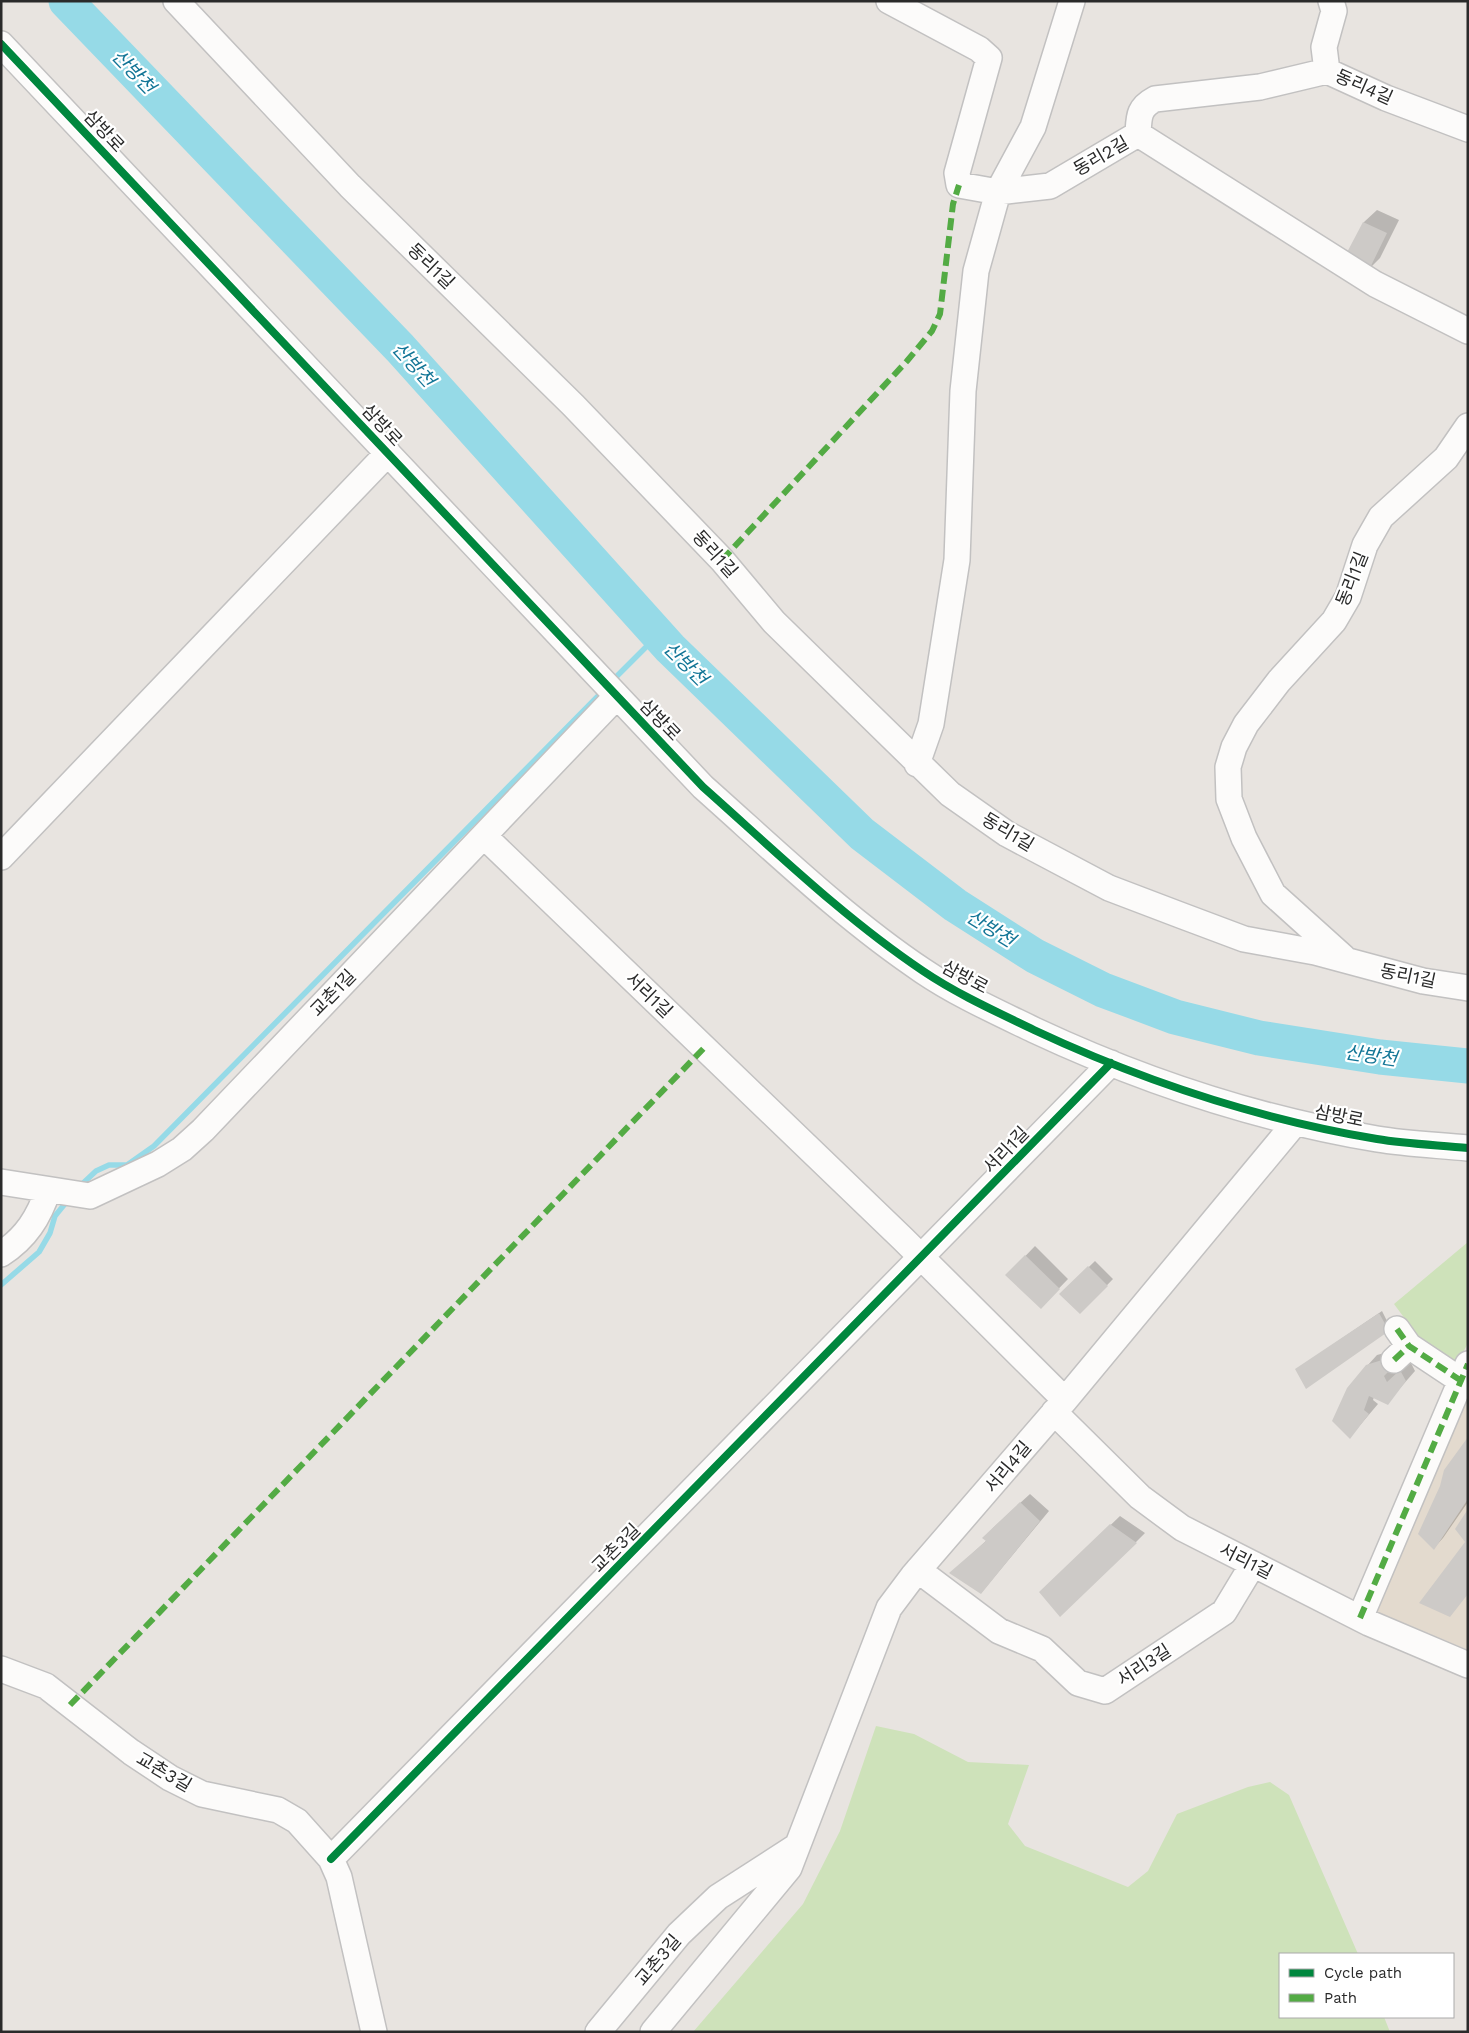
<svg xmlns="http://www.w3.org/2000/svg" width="1469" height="2033" font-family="'Work Sans','Noto Sans KR',sans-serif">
	<rect width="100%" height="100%" fill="#e8e4e0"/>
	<path fill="#e3dace" d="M1468 1377V1650L1374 1611Z"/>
	<path fill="#cee2ba" d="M1468 1242V1343L1456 1366 1417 1335 1394 1304Z
		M876 1726 914 1734 968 1762 1029 1765 1008 1824 1025 1846 1128 1887 1148 1871 1177 1814 1248 1787 1270 1782 1289 1795 1358 1954H1280V2017H1384L1390 2032H693L803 1904 840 1831Z"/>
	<path fill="#0003" d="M1377 210 1399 220 1380 258 1367 271 1345 260 1364 222Z
		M1035 1246 1068 1279 1041 1307 1007 1275Z
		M1095 1261 1113 1279 1080 1313 1061 1294Z
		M1382 1311 1390 1327 1300 1367Z
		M1392 1351 1393 1365 1397 1374 1410 1361 1415 1371 1387 1403 1374 1397 1373 1400 1378 1404 1350 1437 1367 1366 1377 1355Z
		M1468 1439V1502L1443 1538 1434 1548Z
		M1030 1494 1049 1511 981 1593 951 1573 987 1540 993 1528Z
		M1120 1516 1145 1533 1136 1542 1041 1592Z"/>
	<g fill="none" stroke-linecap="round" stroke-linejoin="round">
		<path stroke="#96dae7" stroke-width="5.5" d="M611 682 658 635
			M79 1187 96 1171 109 1165H127L154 1146 603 691
			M1 1285 39 1252 50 1233 55 1216 68 1200"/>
		<path stroke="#96dae7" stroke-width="35" d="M66 1 400 348 670 648 862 834 955 905 1035 956 1103 990 1175 1017 1259 1038 1380 1057 1468 1066"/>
	</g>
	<path fill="#cdcac7" d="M1363 222 1387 233 1368 272 1343 260Z
		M1025 1255 1060 1289 1041 1309 1005 1275Z
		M1088 1266 1108 1286 1080 1314 1059 1294Z
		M1379 1313 1389 1331 1306 1389 1295 1369Z
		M1382 1360 1389 1371 1384 1376 1387 1382 1400 1370 1406 1381 1388 1405 1369 1396 1364 1410 1369 1414 1350 1439 1332 1421 1347 1388 1366 1365Z
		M1468 1437V1499L1434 1550 1418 1534 1440 1486 1444 1470Z
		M1020 1502 1040 1521 981 1594 949 1573 986 1541 982 1538Z
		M1468 1509V1594L1450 1617 1419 1603 1465 1542 1455 1529Z
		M1110 1524 1137 1543 1060 1617 1039 1592Z"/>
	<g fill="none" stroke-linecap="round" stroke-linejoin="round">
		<defs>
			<path id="minor" d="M176 1 350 186 573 405 722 560 774 622 950 794 1007 834 1109 888 1180 915 1244 939 1315 952 1423 981 1468 988
				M889 1 979 49 989 58 957 173 959 185 998 192 1050 186 1138 134 1375 284 1468 331
				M1331 1 1334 11 1324 47 1327 71 1386 98 1468 129
				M1 44 703 787C774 850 844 918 923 971 957 994 997 1012 1034 1030 1143 1081 1258 1119 1377 1139 1407 1144 1438 1145 1468 1148
				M1138 134C1139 117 1138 108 1155 99L1260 87 1327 71
				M917 764 931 724 957 560 963 391 976 271 998 192 1033 127 1072 1
				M484 836 903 1239 1065 1400
				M1 857 388 453
				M1343 957 1273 894 1244 838 1229 799 1228 767 1234 747 1246 724 1279 681 1334 621 1348 597 1365 545 1381 517 1446 458 1468 426
				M1 1182 90 1196 158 1164 182 1149 203 1130 616 697
				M1 1254C26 1238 39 1217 48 1190
				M1397 1329 1409 1346 1460 1380
				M1394 1360 1409 1346
				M1054 1412 1140 1497 1182 1528 1369 1623 1468 1665
				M918 1570 999 1631 1042 1649 1078 1683 1105 1691 1224 1612 1253 1564
				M1360 1618 1468 1364
				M1 1669 46 1686 131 1752 170 1778 202 1794 278 1810 297 1821 331 1859 339 1877 374 2032
				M331 1859 1111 1063
				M598 2032 679 1934 718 1897 797 1846
				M653 2032 789 1868 889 1608 913 1576 1065 1400 1295 1123"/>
		</defs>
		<use href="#minor" stroke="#c2c1c1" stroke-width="28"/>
		<use href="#minor" stroke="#fcfbfa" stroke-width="25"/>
		<path stroke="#53ab44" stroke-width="6" stroke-dasharray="12 6" stroke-linecap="butt" d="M722 560 907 361 932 331 940 314 953 204 959 185
			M1397 1329 1409 1346 1460 1380
			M1394 1360 1409 1346
			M1360 1618 1468 1364
			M70 1705 704 1048"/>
		<defs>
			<path id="cycleway" d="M1 44 703 787C774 850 844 918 923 971 957 994 997 1012 1034 1030 1143 1081 1258 1119 1377 1139 1407 1144 1438 1145 1468 1148
				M331 1859 1111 1063"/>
		</defs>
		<use href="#cycleway" stroke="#fff" stroke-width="11"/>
		<use href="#cycleway" stroke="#00873e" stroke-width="8"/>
	</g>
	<g text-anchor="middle" stroke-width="4.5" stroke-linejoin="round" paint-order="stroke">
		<g font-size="18" fill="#2a2a2a" stroke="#fff">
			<text transform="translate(1364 87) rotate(24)" y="6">동리4길</text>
			<text transform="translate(104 131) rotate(47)" y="6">삼방로</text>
			<text transform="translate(1101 156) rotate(-30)" y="6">동리2길</text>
			<text transform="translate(431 266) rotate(44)" y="6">동리1길</text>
			<text transform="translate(382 425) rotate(47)" y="6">삼방로</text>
			<text transform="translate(715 554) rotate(48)" y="6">동리1길</text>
			<text transform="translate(1352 579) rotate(-68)" y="6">동리1길</text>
			<text transform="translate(660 720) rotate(46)" y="6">삼방로</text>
			<text transform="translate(1008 832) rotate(31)" y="6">동리1길</text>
			<text transform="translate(1408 976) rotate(12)" y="6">동리1길</text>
			<text transform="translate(965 977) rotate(28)" y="6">삼방로</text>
			<text transform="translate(333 993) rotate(-46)" y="6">교촌1길</text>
			<text transform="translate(649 995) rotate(44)" y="6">서리1길</text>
			<text transform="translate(1339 1116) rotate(11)" y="6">삼방로</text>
			<text transform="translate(1006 1150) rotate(-46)" y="6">서리1길</text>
			<text transform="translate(1008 1467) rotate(-50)" y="6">서리4길</text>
			<text transform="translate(616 1548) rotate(-45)" y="6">교촌3길</text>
			<text transform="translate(1246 1561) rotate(27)" y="6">서리1길</text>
			<text transform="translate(1144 1665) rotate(-33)" y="6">서리3길</text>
			<text transform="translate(164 1772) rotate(30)" y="6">교촌3길</text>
			<text transform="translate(658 1960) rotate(-50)" y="6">교촌3길</text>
		</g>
		<g font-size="19" font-style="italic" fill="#127596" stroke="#fff">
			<text transform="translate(134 71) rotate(46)" y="7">산방천</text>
			<text transform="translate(414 364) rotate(48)" y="7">산방천</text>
			<text transform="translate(686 663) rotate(45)" y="7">산방천</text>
			<text transform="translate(991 928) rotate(32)" y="7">산방천</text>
			<text transform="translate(1371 1055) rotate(8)" y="7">산방천</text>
		</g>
	</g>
	<rect width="1469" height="2033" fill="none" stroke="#2a2a2a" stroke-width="5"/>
	<rect x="1279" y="1953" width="175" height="65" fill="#ffffff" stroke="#aaaaaa"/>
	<rect x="1289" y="1969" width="25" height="8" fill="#00873e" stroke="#aaaaaa"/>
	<text x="1324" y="1978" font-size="15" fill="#2a2a2a">Cycle path</text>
	<rect x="1289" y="1994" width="25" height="8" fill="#53ab44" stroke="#aaaaaa"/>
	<text x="1324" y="2003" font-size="15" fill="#2a2a2a">Path</text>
</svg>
